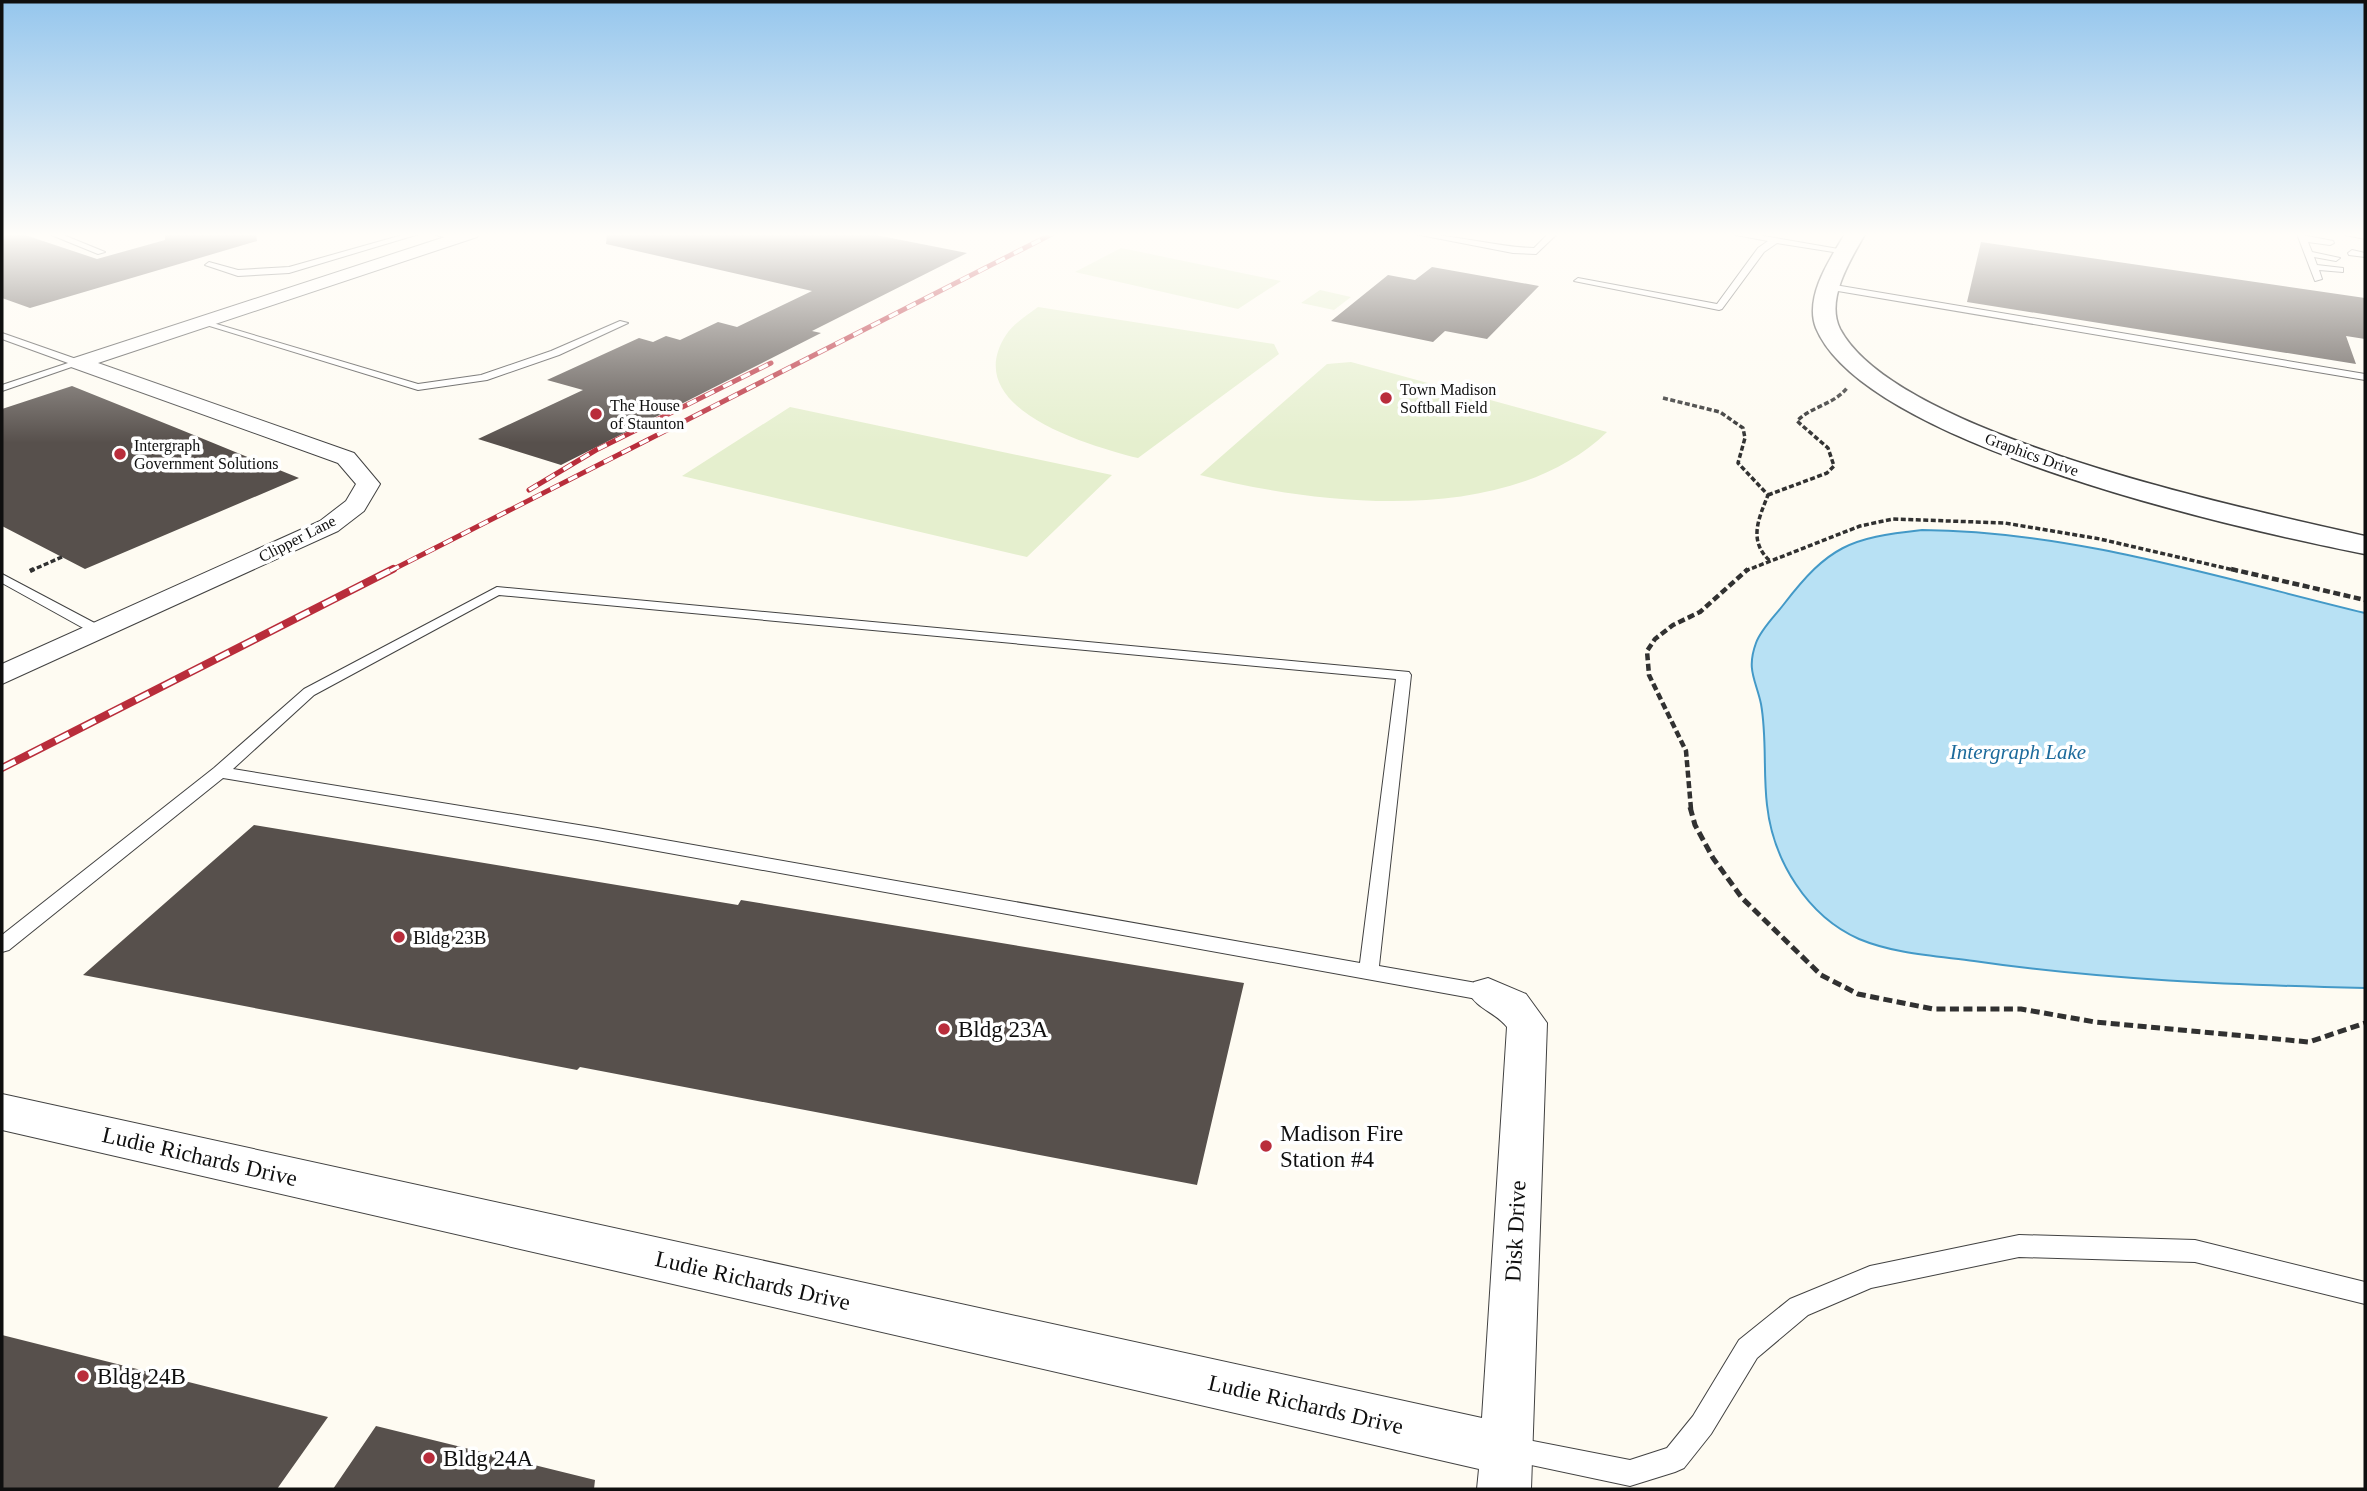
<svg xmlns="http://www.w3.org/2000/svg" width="2367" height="1491" font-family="'Times New Roman',serif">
	<rect width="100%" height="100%" fill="#fefbf2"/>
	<path fill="#e5efce" d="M1121 248 1281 281 1238 309 1075 272Z
		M1320 290 1351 297 1334 310 1301 303Z
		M1038 307 1274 344 1279 354 1138 458C1091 446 958 409 1006 335 1013 324 1027 315 1038 307Z
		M1351 362 1607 432C1509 527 1321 506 1200 475L1327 364Z
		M790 407 1112 475 1027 557 682 476Z"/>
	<path fill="#b8e1f4" stroke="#4399c7" stroke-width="2" d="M1922 530C2072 531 2220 578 2365 613V988C2234 985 2103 980 1974 961 1936 956 1895 954 1859 939 1807 916 1773 860 1767 805 1763 772 1767 737 1761 704 1756 680 1746 670 1756 643 1761 629 1775 616 1784 604 1829 546 1849 538 1922 530Z"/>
	<path fill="#57504c" d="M2 234H22L97 259 165 240V234H256L257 241 30 308 2 298Z
		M607 234H871L967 253 812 331 821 333 561 465 478 439 583 390 547 380 639 338 653 342 666 336 680 340 718 322 737 327 812 291 606 244Z
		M1981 242 2365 298V339L2346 336 2356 364 1967 302Z
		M1432 267 1539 286 1487 339 1445 331 1433 342 1331 321 1388 275 1415 280Z
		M72 386 179 429 299 478 85 569 2 526V409Z
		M254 825 738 905 741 900 1244 983 1197 1185 580 1067 577 1070 83 975Z
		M2 1335 328 1417 277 1489H2Z
		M376 1426 595 1480 594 1489H333Z"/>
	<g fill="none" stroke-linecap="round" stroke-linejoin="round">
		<defs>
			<path id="service" d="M49 234H61L105 252 98 254Z
				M406 234H419L289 273 238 276 205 265 209 262 238 270 289 267Z
				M433 234H447L461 239 457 241Z
				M1415 234C1455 234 1494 247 1534 248L1548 234H1557L1536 254 1513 253Z
				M1731 234H1752L1850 251 1846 254 1777 243 1764 252 1722 309 1719 310 1574 281 1578 278 1717 304 1758 248 1768 241Z
				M2297 234 2333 241 2334 243 2330 245 2308 242 2312 252 2340 258 2336 261 2314 257 2317 265 2343 268V272L2319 270 2322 279 2315 281Z
				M2341 234 2365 235V239Z
				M2352 250 2365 253V257L2349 255 2348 253Z
				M1829 284 2365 374V380L1826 289 1825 287Z
				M203 320 418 384 481 375 551 351 620 321 628 323 559 355 487 380 418 390 203 324Z
				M2 333 82 361 83 363 2 391V385L68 363 2 339Z
				M2 574 104 628 106 631 104 634H94L2 583Z
				M497 587 1409 672 1411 675 1379 966 1488 985 1495 988 1498 993 1495 998 1488 1001 597 840 223 778 9 950 2 952V935L214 768 304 689ZM499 595 1396 679 1360 963 597 828 233 769 314 695Z
				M2019 1235 2195 1240 2365 1282V1304L2195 1262 2019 1257 1871 1288 1808 1315 1757 1358 1711 1434 1684 1468 1675 1472 1630 1486 1503 1459 1499 1450 1503 1441 1512 1437 1630 1460 1667 1448 1693 1416 1739 1340 1790 1299 1870 1266Z"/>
			<path id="minor" d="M454 234H479L477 237 98 363 354 453 380 484 364 511 338 531 2 684V664L320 521 346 501 356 484 338 463 71 367 68 363 71 359Z
				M1488 978 1526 994 1547 1023 1531 1489H1477L1479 1469 2 1130V1094L1482 1418 1507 1027C1495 1012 1477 1009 1469 993L1474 982Z"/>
			<path id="tertiary" d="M1845 234H1865C1851 259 1825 299 1840 329 1897 436 2247 509 2365 536V554C2244 530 1865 446 1816 328 1804 297 1830 259 1845 234Z"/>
		</defs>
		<use href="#service" stroke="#424242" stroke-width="2"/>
		<use href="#minor" stroke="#424242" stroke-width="2"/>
		<use href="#tertiary" stroke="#424242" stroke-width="3"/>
		<path stroke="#313131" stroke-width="3.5" stroke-dasharray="5 2.5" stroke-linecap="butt" d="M1663 398 1720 412 1743 428 1745 438 1738 463 1768 495C1759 518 1748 540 1769 560
			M1768 495 1827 473 1834 466 1828 448 1797 421C1812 406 1833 405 1847 388
			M30 571 62 557
			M1745 571 1860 526 1893 519 2005 523 2100 539 2238 571"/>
		<path stroke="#313131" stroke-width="4.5" stroke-dasharray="7 3.5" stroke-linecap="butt" d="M2231 569 2365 600
			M30 571 34 569
			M1691 809 1686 751 1649 675 1647 651 1655 639 1673 625 1700 612 1748 569"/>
		<path stroke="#313131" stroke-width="5" stroke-dasharray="9 4.5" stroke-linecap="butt" d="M1690 807 1695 825 1713 858 1742 898 1821 975 1858 994 1933 1009H2021L2095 1022 2309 1042 2365 1023"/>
		<use href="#service" fill="#fff" fill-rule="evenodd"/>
		<use href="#minor" fill="#fff" fill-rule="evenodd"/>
		<use href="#tertiary" fill="#fff" fill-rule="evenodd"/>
		<defs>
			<path id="rail-far1" d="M529 490 596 450 771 363
				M390 571 1052 234"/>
			<path id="rail" d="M2 768 393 569"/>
		</defs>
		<use href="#rail-far1" stroke="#b92d3b" stroke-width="5"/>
		<use href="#rail" stroke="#b92d3b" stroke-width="8"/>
		<use href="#rail-far1" stroke="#fff" stroke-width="3.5" stroke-dasharray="10" stroke-linecap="butt"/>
		<use href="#rail" stroke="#fff" stroke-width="5" stroke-dasharray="15" stroke-linecap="butt"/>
	</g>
	<linearGradient id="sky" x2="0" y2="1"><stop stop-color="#95c6ed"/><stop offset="0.53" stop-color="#fffdf9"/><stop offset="1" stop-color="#fffdf9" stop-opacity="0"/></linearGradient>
	<rect width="2367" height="443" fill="url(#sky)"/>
	<g fill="#b92d3b" stroke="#fff" stroke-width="2.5">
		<circle cx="1386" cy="398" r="7"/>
		<circle cx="596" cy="414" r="7"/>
		<circle cx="120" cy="454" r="7"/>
		<circle cx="399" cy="937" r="7"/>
		<circle cx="944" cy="1029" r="7"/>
		<circle cx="1266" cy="1146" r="7"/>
		<circle cx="83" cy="1376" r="7"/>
		<circle cx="429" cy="1458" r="7"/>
	</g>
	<g text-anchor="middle" stroke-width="7" stroke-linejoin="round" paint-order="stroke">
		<g font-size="16" fill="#0f0f0f" stroke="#fff" text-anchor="start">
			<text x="1400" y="395">Town Madison<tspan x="1400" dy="18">Softball Field</tspan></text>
			<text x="610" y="411">The House<tspan x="610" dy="18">of Staunton</tspan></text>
			<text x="134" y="451">Intergraph<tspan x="134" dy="18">Government Solutions</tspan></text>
		</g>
		<g font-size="16" fill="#0f0f0f" stroke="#fff">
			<text transform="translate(2032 454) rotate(20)" y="6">Graphics Drive</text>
			<text transform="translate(297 538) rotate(-27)" y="6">Clipper Lane</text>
		</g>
		<g font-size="19" fill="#0f0f0f" stroke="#fff" text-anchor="start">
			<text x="413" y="944">Bldg 23B</text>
		</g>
		<g font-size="21" font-style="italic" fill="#1d6b9c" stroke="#fff">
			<text x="2018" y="759">Intergraph Lake</text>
		</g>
		<g font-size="23" fill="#0f0f0f" stroke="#fff" text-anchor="start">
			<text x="958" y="1037">Bldg 23A</text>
			<text x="1280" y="1141">Madison Fire<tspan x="1280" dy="26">Station #4</tspan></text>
			<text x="97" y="1384">Bldg 24B</text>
			<text x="443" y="1466">Bldg 24A</text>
		</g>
		<g font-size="23" fill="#0f0f0f" stroke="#fff">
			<text transform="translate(200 1156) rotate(13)" y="8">Ludie Richards Drive</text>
			<text transform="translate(1515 1231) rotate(-87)" y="8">Disk Drive</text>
			<text transform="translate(753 1280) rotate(13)" y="8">Ludie Richards Drive</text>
			<text transform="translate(1306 1404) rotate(13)" y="8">Ludie Richards Drive</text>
		</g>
	</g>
	<rect width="2367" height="1491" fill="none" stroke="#0f0f0f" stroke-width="7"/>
</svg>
